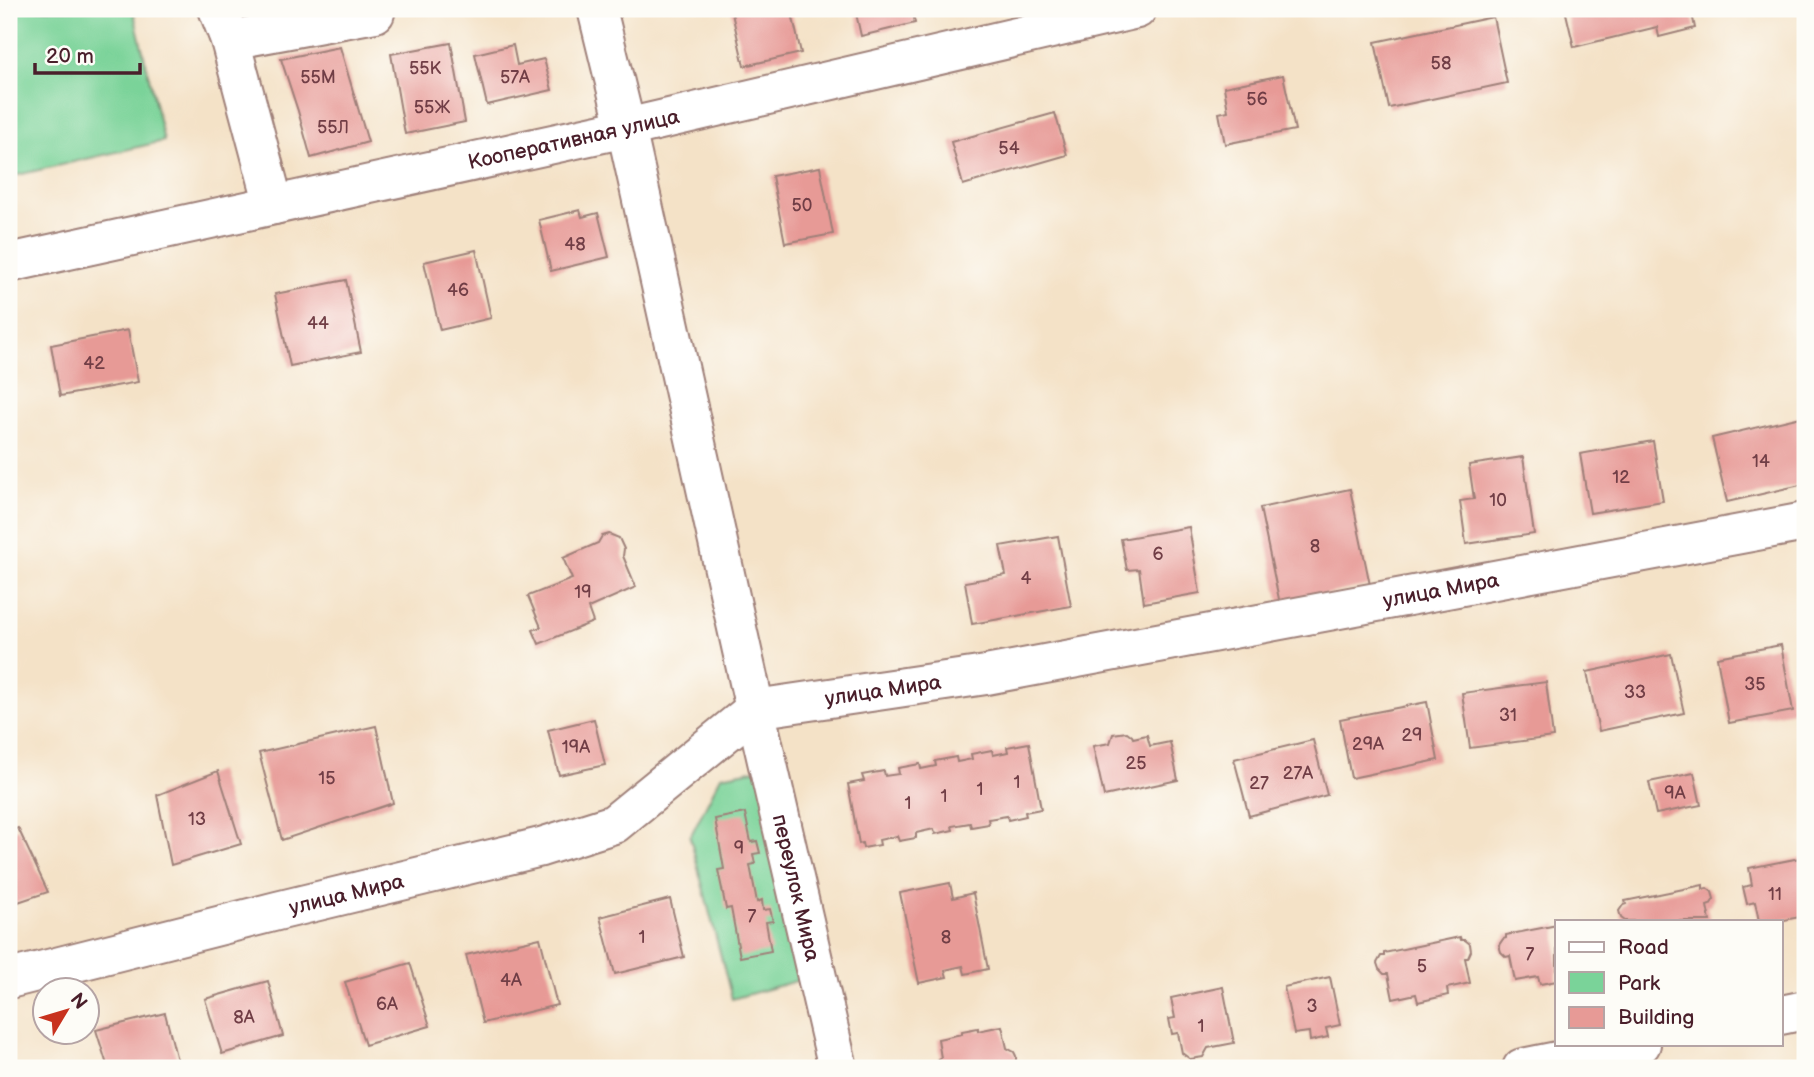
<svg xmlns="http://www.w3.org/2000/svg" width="1814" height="1077" font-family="'Balsamiq Sans',sans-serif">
	<rect width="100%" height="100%" fill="#fdfcf7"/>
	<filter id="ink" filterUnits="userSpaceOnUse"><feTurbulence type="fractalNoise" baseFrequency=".0143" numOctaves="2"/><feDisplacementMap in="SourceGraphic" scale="14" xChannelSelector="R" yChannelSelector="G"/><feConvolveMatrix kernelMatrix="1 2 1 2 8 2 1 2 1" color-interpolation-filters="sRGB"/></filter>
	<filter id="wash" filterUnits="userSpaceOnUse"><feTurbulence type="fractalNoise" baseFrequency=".00686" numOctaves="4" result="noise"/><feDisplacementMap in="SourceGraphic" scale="28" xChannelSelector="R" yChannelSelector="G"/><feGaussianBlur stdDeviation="1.57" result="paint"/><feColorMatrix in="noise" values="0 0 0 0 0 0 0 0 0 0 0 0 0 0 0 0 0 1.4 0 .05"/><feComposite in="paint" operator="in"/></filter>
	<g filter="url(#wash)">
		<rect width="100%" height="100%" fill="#f4e2c7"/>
		<path fill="#7ad399" stroke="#627962" stroke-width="2" d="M9 9H133L164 141 9 177Z
			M763 768 803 979 732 999 690 837 721 776Z"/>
		<g id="blocks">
			<path fill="#e79a96" d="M731 9H791L801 53 744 66Z
				M855 9H912L915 23 861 36Z
				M1565 9H1691L1695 28 1659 37 1657 27 1574 47Z
				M1493 17 1507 83 1389 108 1375 42Z
				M451 43 465 122 405 134 391 54Z
				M513 45 517 65 544 59 552 90 487 105 475 54Z
				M340 47 368 142 311 158 298 111 281 59Z
				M1283 75 1295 130 1225 144 1219 113 1228 111 1224 87Z
				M1055 113 1067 155 963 185 951 142Z
				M820 167 833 234 785 243 772 176Z
				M580 210 582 217 598 213 609 257 551 271 539 220Z
				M476 250 491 318 440 330 424 262Z
				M346 280 361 352 290 366 275 294Z
				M128 330 138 382 60 396 51 345Z
				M1805 416V484L1727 502 1712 438Z
				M1653 441 1663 501 1590 513 1580 454Z
				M1523 457 1534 534 1466 544 1460 501 1474 499 1469 465Z
				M1350 489 1370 585 1280 604 1260 508Z
				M1189 527 1200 593 1144 603 1139 569 1127 570 1121 539Z
				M609 534 619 538 624 549 623 556 636 587 588 608 593 622 539 644 533 630 541 627 528 596 572 579 563 558 598 543 602 536Z
				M1058 536 1071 606 972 624 965 582 1006 575 1000 546Z
				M1781 645 1793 711 1729 723 1717 657Z
				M1671 654 1684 713 1599 731 1587 672Z
				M1546 682 1553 737 1470 748 1462 693Z
				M1427 702 1438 760 1351 778 1340 719Z
				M594 719 605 765 559 775 548 730Z
				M376 726 393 803 282 840 259 753Z
				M1127 732 1132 736 1133 738 1147 735 1150 746 1170 742 1178 780 1104 796 1093 746 1110 743 1113 734Z
				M1313 740 1327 795 1249 816 1234 759Z
				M1029 743 1041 809 1025 812 1026 816 1008 820 1007 816 988 819 989 824 971 827 970 823 952 826 953 830 935 834 934 829 916 833V838L899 841 897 836 879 840 880 845 863 848 862 843 859 844 848 784 864 781 862 775 884 771 885 776 899 774 898 768 920 764 921 769 936 766 935 761 956 757 957 762 972 759 971 754 992 750 993 755 1008 752 1007 747Z
				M218 771 241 844 171 865 157 795Z
				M1694 773 1701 805 1656 814 1649 782Z
				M745 813 751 842 757 841 760 853 753 854 755 864 750 865 757 902 762 900 763 910 770 909 773 921 766 922 771 951 740 957 731 908 726 909 722 889 718 870 724 869 715 819Z
				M18 828 48 892 9 905V831Z
				M1805 857V916L1779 921H1759L1755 902 1747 904 1743 887 1752 885 1749 868Z
				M950 883 953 898 973 893 988 969 965 974 963 966 945 970 947 977 919 983 900 893Z
				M1703 885V889L1707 888 1712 892 1714 899 1710 905 1707 906 1710 921H1625L1621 918 1619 911 1623 905 1626 904 1625 901Z
				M670 899 684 957 615 974 600 917Z
				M1557 925V981L1540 984 1538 977 1515 981 1510 956 1506 957 1501 952 1499 945 1503 939 1506 938V935Z
				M1460 937 1461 940H1465L1470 944 1471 951 1468 958H1465L1470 983 1447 988 1448 995 1418 1002 1416 994 1393 999 1388 974H1384L1379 969 1377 963 1381 956H1384V953Z
				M540 938 557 1005 483 1023 466 955Z
				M410 963 430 1026 365 1045 345 982Z
				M1330 977 1340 1025 1326 1028 1328 1037 1310 1041 1309 1032 1294 1034 1284 987Z
				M268 981 283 1036 222 1054 205 999Z
				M1223 987 1234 1043 1208 1048 1203 1057 1190 1059 1182 1053 1178 1033 1172 1034 1169 1019 1175 1018 1171 998Z
				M165 1013 179 1068H108L96 1030Z
				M1002 1026 1007 1048 1014 1052 1016 1056V1060L1011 1068H940L938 1060 941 1058 938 1039 962 1034V1031L978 1028V1031Z"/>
		</g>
	</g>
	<g filter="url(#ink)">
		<use href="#blocks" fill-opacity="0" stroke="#9f8079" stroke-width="2"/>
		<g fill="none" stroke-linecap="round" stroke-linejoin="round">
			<defs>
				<g id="minor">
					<path d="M218 9 230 40 274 205"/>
					<path id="s1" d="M597 9 626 128 755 709 838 1068"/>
					<path d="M230 40 375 13"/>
					<path id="s2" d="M9 263 626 128 1137 9"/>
					<path id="s3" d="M9 979 277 911 541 847 614 824 755 709 986 675 1805 522"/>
					<path d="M1781 1015 1805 1010"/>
					<path d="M1522 1068 1641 1044"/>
				</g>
			</defs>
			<use href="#minor" stroke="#9f8079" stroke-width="42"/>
			<use href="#minor" stroke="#fff" stroke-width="38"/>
		</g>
	</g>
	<g text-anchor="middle" stroke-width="6" stroke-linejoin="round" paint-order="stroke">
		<g font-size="18" fill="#713e46">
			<text x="1441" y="69">58</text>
			<text x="425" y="74">55К</text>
			<text x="318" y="83">55М</text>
			<text x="515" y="83">57А</text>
			<text x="1257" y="105">56</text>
			<text x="432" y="113">55Ж</text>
			<text x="333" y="133">55Л</text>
			<text x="1009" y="154">54</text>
			<text x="802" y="211">50</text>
			<text x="575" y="250">48</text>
			<text x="458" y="296">46</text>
			<text x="318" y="329">44</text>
			<text x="94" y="369">42</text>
			<text x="1761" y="467">14</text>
			<text x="1621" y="483">12</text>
			<text x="1498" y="506">10</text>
			<text x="1315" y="552">8</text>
			<text x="1158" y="560">6</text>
			<text x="1026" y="584">4</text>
			<text x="583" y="598">19</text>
			<text x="1755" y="690">35</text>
			<text x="1635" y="698">33</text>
			<text x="1508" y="721">31</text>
			<text x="1412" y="741">29</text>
			<text x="1368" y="750">29А</text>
			<text x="576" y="753">19А</text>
			<text x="1136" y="769">25</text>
			<text x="1298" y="779">27А</text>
			<text x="327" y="784">15</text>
			<text x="1017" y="788">1</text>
			<text x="1259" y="789">27</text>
			<text x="980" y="795">1</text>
			<text x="1675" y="799">9А</text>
			<text x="944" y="802">1</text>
			<text x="908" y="809">1</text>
			<text x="197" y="825">13</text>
			<text x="739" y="854">9</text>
			<text x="1775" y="900">11</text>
			<text x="752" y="922">7</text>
			<text x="642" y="943">1</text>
			<text x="946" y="943">8</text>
			<text x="1530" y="960">7</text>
			<text x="1422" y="972">5</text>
			<text x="511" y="986">4А</text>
			<text x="387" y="1010">6А</text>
			<text x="1312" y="1012">3</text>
			<text x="244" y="1023">8А</text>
			<text x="1201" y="1032">1</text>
		</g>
		<g font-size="21" fill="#4a1f2b" stroke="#fdfcf7">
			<text dy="7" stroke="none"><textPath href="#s2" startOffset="578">Кооперативная улица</textPath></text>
			<text dy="7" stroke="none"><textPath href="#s3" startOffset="1503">улица Мира</textPath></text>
			<text dy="7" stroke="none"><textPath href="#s3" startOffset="936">улица Мира</textPath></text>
			<text dy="7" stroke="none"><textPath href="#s1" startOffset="901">переулок Мира</textPath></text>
			<text dy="7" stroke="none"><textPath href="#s3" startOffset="348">улица Мира</textPath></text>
		</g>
	</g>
	<rect width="1814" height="1077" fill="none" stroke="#fdfcf7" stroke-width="35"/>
	<rect x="1555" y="920" width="228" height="126" fill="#fdfcf7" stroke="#b5a4a5" stroke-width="2"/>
	<rect x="1569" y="942" width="35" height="10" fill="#ffffff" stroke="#b5a4a5" stroke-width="2"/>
	<text x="1618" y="954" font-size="21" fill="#4a1f2b">Road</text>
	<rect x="1569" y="972" width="35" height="21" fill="#7ad399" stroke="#b5a4a5" stroke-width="2"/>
	<text x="1618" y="990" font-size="21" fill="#4a1f2b">Park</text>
	<rect x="1569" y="1007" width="35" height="21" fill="#e79a96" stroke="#b5a4a5" stroke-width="2"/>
	<text x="1618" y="1024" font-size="21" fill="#4a1f2b">Building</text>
	<g transform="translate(66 1011) rotate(52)"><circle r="33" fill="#fdfcf7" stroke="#b5a4a5" stroke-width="2"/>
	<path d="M0-5L12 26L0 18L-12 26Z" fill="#c8321e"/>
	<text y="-10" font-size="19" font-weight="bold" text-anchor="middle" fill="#4a1f2b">N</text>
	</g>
	<path d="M35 63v10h105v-10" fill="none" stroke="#4a1f2b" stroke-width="3.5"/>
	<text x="46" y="63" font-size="21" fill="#4a1f2b" stroke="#fdfcf7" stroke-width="5" paint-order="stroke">20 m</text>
</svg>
